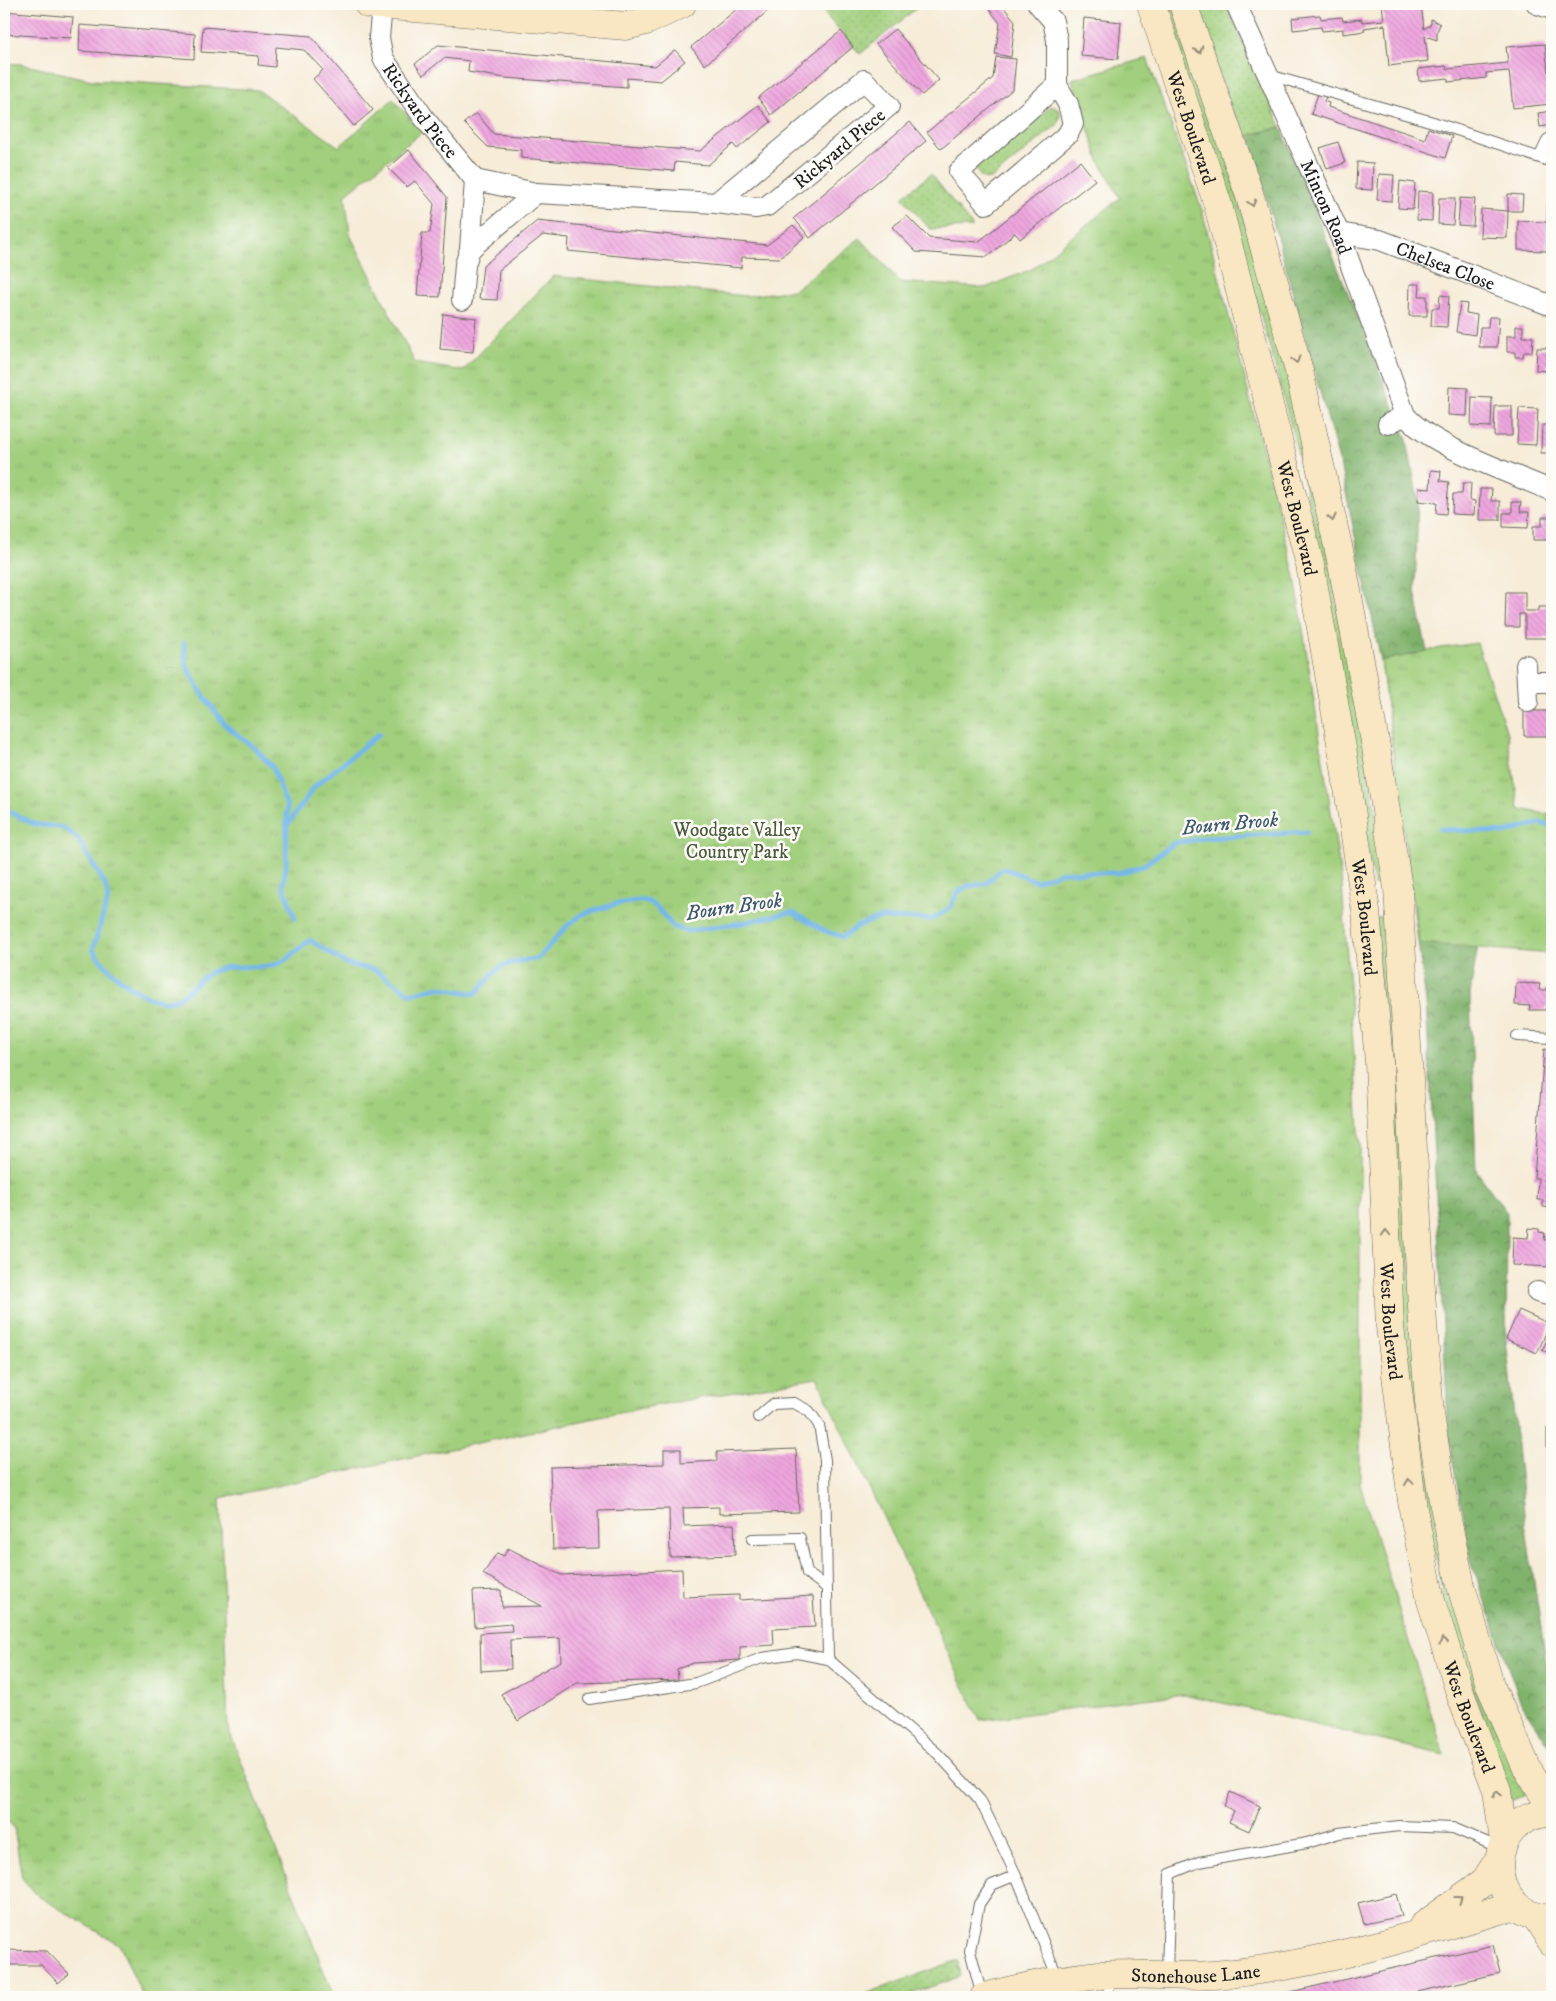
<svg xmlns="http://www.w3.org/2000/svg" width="1556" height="2001" font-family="'IM FELL DW Pica',serif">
	<defs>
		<pattern id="grass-dots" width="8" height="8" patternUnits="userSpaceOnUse" patternTransform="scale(1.25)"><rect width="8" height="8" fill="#a1cf7d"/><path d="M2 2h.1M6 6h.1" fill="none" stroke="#8ab16b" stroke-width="1.8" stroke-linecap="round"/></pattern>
		<pattern id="forest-crowns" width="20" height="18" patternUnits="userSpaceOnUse" patternTransform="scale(1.25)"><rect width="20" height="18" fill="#80b26c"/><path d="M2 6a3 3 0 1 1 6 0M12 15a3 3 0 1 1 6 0" fill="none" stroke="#689058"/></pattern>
		<pattern id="park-tufts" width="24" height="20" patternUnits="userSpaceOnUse" patternTransform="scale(1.25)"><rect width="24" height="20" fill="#a1cf7d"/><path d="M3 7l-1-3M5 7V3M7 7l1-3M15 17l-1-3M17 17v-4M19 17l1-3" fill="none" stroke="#8ab16b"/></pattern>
		<pattern id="building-back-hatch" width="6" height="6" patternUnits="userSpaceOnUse" patternTransform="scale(1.25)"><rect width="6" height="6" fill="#efa7df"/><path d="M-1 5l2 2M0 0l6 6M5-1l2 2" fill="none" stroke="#cc8fbf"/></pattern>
	</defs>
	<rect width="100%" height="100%" fill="#fdfcf7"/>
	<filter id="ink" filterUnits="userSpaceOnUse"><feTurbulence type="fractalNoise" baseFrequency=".02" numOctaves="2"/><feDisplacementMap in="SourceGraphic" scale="10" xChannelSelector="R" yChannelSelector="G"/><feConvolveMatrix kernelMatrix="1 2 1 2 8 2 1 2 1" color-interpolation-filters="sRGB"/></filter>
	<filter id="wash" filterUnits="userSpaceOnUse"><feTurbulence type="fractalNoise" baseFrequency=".0096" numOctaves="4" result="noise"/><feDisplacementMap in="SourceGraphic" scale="20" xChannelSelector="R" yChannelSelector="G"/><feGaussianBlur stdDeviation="1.12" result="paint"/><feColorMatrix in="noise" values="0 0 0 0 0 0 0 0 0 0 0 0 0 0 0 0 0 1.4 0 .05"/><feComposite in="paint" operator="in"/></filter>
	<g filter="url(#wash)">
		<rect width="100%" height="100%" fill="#f6ecd8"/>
		<path fill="url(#grass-dots)" stroke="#5e764c" d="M548 4H636L639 5 601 8Z
			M819 4H922L860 54 817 5Z
			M1162 4H1174L1213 111 1292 387 1324 529 1376 813 1383 884 1374 885C1351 746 1333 605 1301 467 1264 310 1211 157 1162 4Z
			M1195 4H1226L1281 127 1242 138Z
			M1052 106 1059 110 1060 116 1057 125 991 179C981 179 979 177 976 167Z
			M931 174 973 227 930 229 902 197Z
			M1386 917 1420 1400 1504 1744 1526 1795 1511 1801 1446 1611 1405 1407 1376 918Z
			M958 1960 961 1976 903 1997H857Z"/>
		<path fill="url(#forest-crowns)" stroke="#4e6744" d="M1281 127 1407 440 1418 501 1415 591 1481 927 1470 994 1476 1170 1507 1213 1506 1339 1525 1523 1550 1687H1552V1750L1521 1703 1471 1561 1449 1440 1426 1002 1381 661 1340 464 1249 135Z"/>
		<path fill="url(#park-tufts)" stroke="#5e764c" d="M1147 58 1202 210 1295 577 1342 884 1360 1144V1484L1444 1755 1184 1694 980 1720 817 1378 647 1407 220 1498 228 1728 334 1997H143L120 1945 38 1896 22 1878 14 1828 4 1816V63L21 64 92 80 258 90 339 147 393 99 422 132 345 195 350 235 415 363 463 371 553 276 746 296 794 290 860 238 900 282 985 288 1032 269 1120 198 1099 161 1072 79Z
			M1477 643 1507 733 1519 809 1552 815V954L1419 943 1381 661 1441 648Z"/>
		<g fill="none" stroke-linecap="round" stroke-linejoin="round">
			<path stroke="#74b7e9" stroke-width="5" d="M184 643 186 665 199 689 225 725 256 749 273 768 287 807 286 866 283 885 295 918
				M4 809 34 824 64 828 78 839 105 884 108 899 93 949C104 969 147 1007 173 1000 188 996 200 974 219 969 240 963 264 972 283 961 293 956 301 947 310 940L347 964 375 970 411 994 438 987 476 994C499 966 500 962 537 959L569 924 583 914 616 904 645 900 657 907 673 927 687 931 742 923 792 912 825 931 843 937 858 926 879 918 933 919 950 908 957 893 968 886 985 884 1003 868 1036 881 1062 872 1118 873 1144 865 1174 843 1206 838 1307 832
				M288 824 315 786 379 734
				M1440 829 1505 833 1540 823 1552 826"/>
		</g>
		<g id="blocks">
			<path fill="url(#building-back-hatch)" d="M743 4H776L705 65 691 47Z
				M985 4H1001L1015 21 1011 57 995 54 1000 23Z
				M1397 4H1421L1424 29 1431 24V19L1440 24 1437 32V40L1425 36 1428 61 1389 66 1385 25 1364 28 1365 31 1343 34V29L1322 31 1321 27 1293 30 1292 18 1320 15 1321 19 1342 17 1343 21 1362 19V22L1384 20 1382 5Z
				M4 11 73 17 71 38 4 34Z
				M1084 18 1121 22 1118 59 1081 56Z
				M80 25 195 34 194 59 79 51Z
				M203 27 311 36 373 110 354 126 313 79 323 70 304 50 276 47 275 67 258 65 259 56 201 52Z
				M895 29 939 80 922 95 876 44Z
				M841 31 853 47 771 115 758 98Z
				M1545 44 1548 72 1552 69V78L1549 79 1551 104 1513 108 1509 71 1486 73V78L1469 80 1448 82V78L1419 81 1418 69 1446 66 1447 69 1508 63 1506 47Z
				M438 45 655 66 675 50 685 61 661 81 627 78V87L505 78 468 72 469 61 444 58 423 75 415 64Z
				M996 57 1016 59 1013 89 941 149 927 132 993 78Z
				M1318 94 1326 97 1324 101 1329 103 1328 107 1425 139 1428 128 1452 136 1445 158 1311 114Z
				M758 105 771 122 737 149 733 144 708 165 675 162 674 171 521 158V150L488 147 464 123 476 113 494 134 700 151Z
				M1552 111V125L1540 127 1538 113Z
				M910 122 926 141 810 238 794 218Z
				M1338 142 1345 163 1327 169 1320 148Z
				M409 150 447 197 440 297 417 296 422 233H430L434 204 415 181 407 187 388 168Z
				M1080 161 1095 180 1020 239 1015 233 987 257 916 252 892 227 907 216 929 238 978 242Z
				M1357 162 1373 163 1372 190 1356 189Z
				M1379 174 1394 175 1392 201 1377 200Z
				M1400 181 1415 183 1413 209 1398 208Z
				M1418 191 1433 192 1432 221 1417 220Z
				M1508 194 1523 195 1522 211H1508Z
				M1439 198H1455L1453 225 1438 224Z
				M1460 198 1475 199 1473 226 1458 225Z
				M1548 205H1552V222H1547V251L1518 250V221L1547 222Z
				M1481 209 1508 211 1507 238 1480 237Z
				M537 221 767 245 793 225 804 237 780 258 742 257 741 268 568 251 569 238 543 235 499 270 497 300 479 299 483 266Z
				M1410 284H1420L1419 296H1427V316H1409Z
				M1440 295 1449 296 1447 327 1431 326 1432 308H1439Z
				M1460 303 1467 304 1466 313 1477 315 1475 335 1456 332Z
				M443 314 476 318 473 352 440 349Z
				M1489 317H1499L1497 347H1479L1480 327H1488Z
				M1516 326H1523V337H1533L1532 352H1524L1523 357H1515V352H1507V336H1516Z
				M1548 340H1552V364H1548V371L1536 370 1537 348H1548Z
				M1449 387 1468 388 1467 416 1448 415Z
				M1472 397 1492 398 1491 427 1471 426Z
				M1495 406H1512V436H1494Z
				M1519 408 1538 409 1536 445 1517 444Z
				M1542 425H1552V453H1541Z
				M1431 470 1441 471 1440 481 1449 482 1446 514 1436 513 1437 503 1418 501 1419 488 1430 489Z
				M1463 483H1471L1470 500 1475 501 1474 515 1452 514 1453 494H1462Z
				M1480 489H1492L1491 501H1500V520H1479Z
				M1512 502H1521L1520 512H1529L1528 528 1503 527V513H1512Z
				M1542 517H1551L1552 540H1533V526H1542Z
				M1506 592H1525V611H1538V607H1552V638H1525V614H1519V627H1505Z
				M1524 711H1552V736H1524Z
				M1516 983 1540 984 1539 990H1547V987H1552V1007H1546V1010H1529L1530 1006 1515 1005Z
				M1544 1049 1552 1050V1208L1543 1207V1200H1537L1538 1178H1534Z
				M1529 1228 1539 1229V1232L1545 1233 1544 1240H1552V1267L1512 1265 1513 1237 1528 1238Z
				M1519 1310 1550 1324 1537 1353 1506 1339Z
				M1552 1331V1355L1542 1350Z
				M1547 1428H1552V1447H1547Z
				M664 1449H681V1463L717 1461V1452L796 1449 799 1512 719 1514V1507L683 1508 684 1526 734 1524 735 1555 670 1557 669 1509 598 1511 599 1548 553 1549 550 1467 664 1464Z
				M508 1548 561 1575 682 1569 683 1597 739 1595V1600L813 1596 815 1627 773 1629 774 1645 740 1647V1660L693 1663 677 1669 678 1680 577 1683 518 1721 501 1694 561 1661 560 1638 510 1640 511 1669 481 1671 480 1633 512 1631 511 1624 475 1627 473 1591 501 1590 502 1607 542 1606 483 1574 497 1553 504 1556Z
				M1230 1792 1260 1806 1249 1831 1229 1822 1234 1811 1224 1806Z
				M1396 1894 1402 1916 1364 1924 1358 1903Z
				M1493 1945 1500 1973 1396 1997H1269Z
				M4 1950 47 1951 69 1974 58 1983 41 1965H4Z"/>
		</g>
	</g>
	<g filter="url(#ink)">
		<use href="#blocks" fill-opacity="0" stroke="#68655e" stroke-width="1"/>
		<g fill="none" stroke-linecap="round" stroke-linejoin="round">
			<defs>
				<path id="lane" d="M1269 75 1433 122 1552 162
					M1540 156 1548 139 1552 138
					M1517 1036 1552 1038
					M758 1417 773 1404 794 1403 809 1411 819 1425 825 1460 828 1659
					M752 1539 800 1538 807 1573 827 1588
					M589 1699 696 1683 762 1658 797 1653 828 1659 938 1754 980 1800 1016 1875 992 1885 979 1904 970 1950 982 1996
					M1016 1875 1059 1981 1068 1997
					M1167 1973 1170 1874 1199 1862 1307 1843 1339 1833 1399 1826 1453 1828 1500 1848
					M1108 1976 1109 1997"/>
				<g id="street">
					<path d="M1038 4 1053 21 1057 40V85L1068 104 1073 124 1068 134 986 204 959 172 1057 85"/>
					<path id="s1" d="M1236 4 1339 233 1405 415C1431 447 1512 473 1552 491"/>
					<path d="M1537 4 1552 9"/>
					<path id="s2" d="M382 5 379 38 383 58 424 118 475 180 536 193 716 203 864 80 889 106 767 206 756 208 716 203"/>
					<path d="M475 180 470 249 536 193"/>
					<path id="s3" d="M1339 233 1380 240 1552 306"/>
					<path d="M462 300 465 265 470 249"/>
					<path d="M1388 424 1405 415"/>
					<path d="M1526 665 1527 682H1552"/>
					<path d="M1527 682 1528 702"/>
					<path d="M1537 1292 1552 1296"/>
				</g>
				<g id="secondary">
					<path d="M368 4 626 26 646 21 682 4"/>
					<path id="s4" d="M1151 4 1218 205 1310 565 1343 754 1366 911 1379 1062 1390 1327 1413 1509 1431 1601 1461 1696 1497 1790 1504 1842"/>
					<path d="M1183 4 1249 193 1299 371 1342 564 1376 747 1398 888 1423 1324 1430 1414 1443 1501 1461 1586 1490 1685 1527 1768 1543 1794 1552 1804"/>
					<path d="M1552 1813C1481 1814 1482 1919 1552 1917"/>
					<path d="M1535 1915 1552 1942"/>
					<path d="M1423 1926 1485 1881 1499 1859"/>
					<path id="s5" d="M984 1997C1022 1987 1060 1979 1099 1975 1137 1972 1176 1978 1213 1975 1317 1967 1417 1935 1516 1905"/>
				</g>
			</defs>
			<use href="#lane" stroke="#68655e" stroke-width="12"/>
			<use href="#street" stroke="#68655e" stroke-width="22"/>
			<use href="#secondary" stroke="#68655e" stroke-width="29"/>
			<use href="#lane" stroke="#fff" stroke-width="10"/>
			<use href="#street" stroke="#fff" stroke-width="20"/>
			<use href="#secondary" stroke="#f9e7c3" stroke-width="28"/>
		</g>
		<defs><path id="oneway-chevron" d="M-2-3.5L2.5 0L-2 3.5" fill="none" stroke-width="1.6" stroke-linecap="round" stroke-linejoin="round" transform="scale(1.25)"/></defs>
		<g stroke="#968c78">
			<use href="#oneway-chevron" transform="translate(1199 50) rotate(71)"/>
			<use href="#oneway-chevron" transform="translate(1252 203) rotate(74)"/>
			<use href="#oneway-chevron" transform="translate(1296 360) rotate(74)"/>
			<use href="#oneway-chevron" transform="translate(1332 518) rotate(78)"/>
			<use href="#oneway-chevron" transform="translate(1386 1233) rotate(-92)"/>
			<use href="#oneway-chevron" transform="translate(1409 1482) rotate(-98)"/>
			<use href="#oneway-chevron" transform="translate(1443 1641) rotate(-107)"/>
			<use href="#oneway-chevron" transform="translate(1497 1794) rotate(-102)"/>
			<use href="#oneway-chevron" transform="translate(1459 1899) rotate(-36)"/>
		</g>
	</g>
	<g text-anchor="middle" stroke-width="5" stroke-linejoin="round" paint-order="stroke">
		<g font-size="19" fill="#1c1c1c" stroke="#fdfcf7">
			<text dy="7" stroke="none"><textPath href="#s2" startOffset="118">Rickyard Piece</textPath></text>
			<text dy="7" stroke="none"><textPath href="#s4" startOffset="130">West Boulevard</textPath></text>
			<text transform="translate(839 148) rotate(-40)" y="7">Rickyard Piece</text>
			<text dy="7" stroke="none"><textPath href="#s1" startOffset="222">Minton Road</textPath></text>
			<text dy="7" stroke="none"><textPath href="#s3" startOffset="112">Chelsea Close</textPath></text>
			<text dy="7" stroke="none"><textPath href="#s4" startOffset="535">West Boulevard</textPath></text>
			<text dy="7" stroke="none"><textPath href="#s4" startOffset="940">West Boulevard</textPath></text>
			<text dy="7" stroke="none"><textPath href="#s4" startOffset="1345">West Boulevard</textPath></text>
			<text dy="7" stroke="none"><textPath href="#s4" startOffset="1750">West Boulevard</textPath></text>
			<text dy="7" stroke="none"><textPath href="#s5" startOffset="214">Stonehouse Lane</textPath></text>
		</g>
		<g font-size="19" fill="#4b5b3e" stroke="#fdfcf7">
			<text x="737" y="836">Woodgate Valley<tspan x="737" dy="22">Country Park</tspan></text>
		</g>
		<g font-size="20" font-style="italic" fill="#3f5a6e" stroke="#fdfcf7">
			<text transform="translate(1230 823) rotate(-5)" y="7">Bourn Brook</text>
			<text transform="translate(734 906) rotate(-8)" y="7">Bourn Brook</text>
		</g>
	</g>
	<rect width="1556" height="2001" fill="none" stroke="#fdfcf7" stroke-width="20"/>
</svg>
